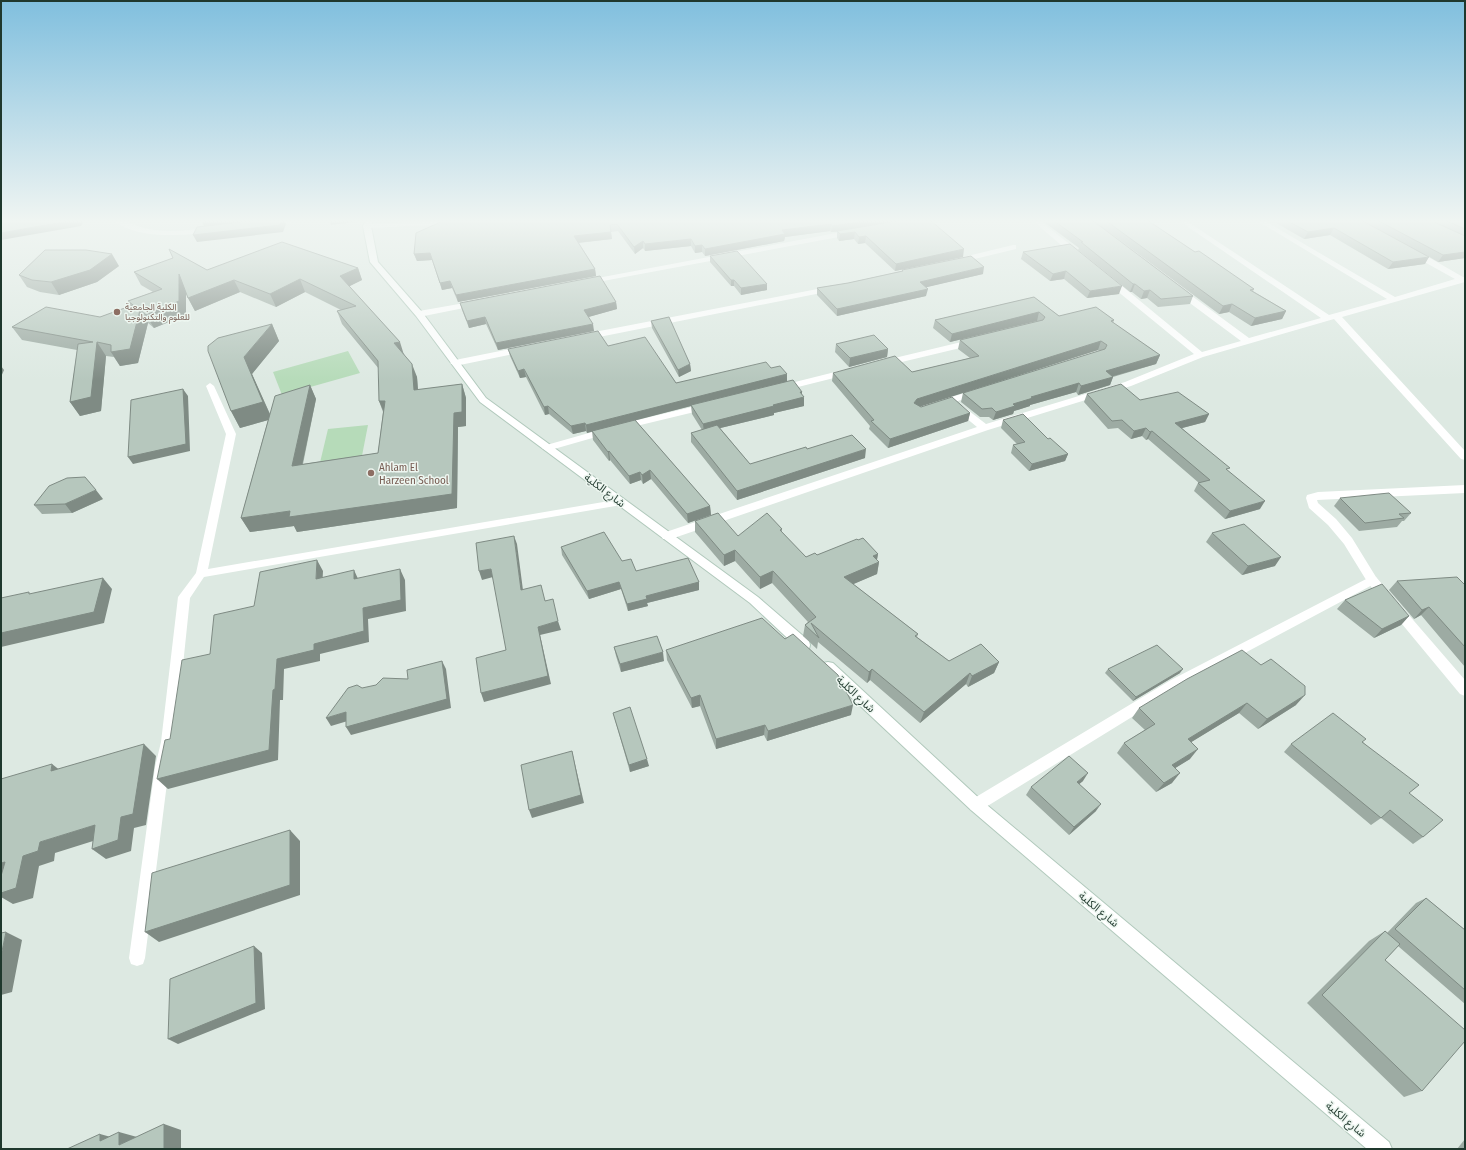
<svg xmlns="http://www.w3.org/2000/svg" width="1466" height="1150" font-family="'Fira Sans Condensed','Noto Sans Arabic',sans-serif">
	<rect width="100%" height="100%" fill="#dde9e2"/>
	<path fill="#b6dbb9" d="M348 351 360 373 282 395 273 372Z
		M368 425 360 466 318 471 328 429Z"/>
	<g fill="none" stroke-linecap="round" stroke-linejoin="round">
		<defs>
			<path id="secondary" d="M366 220H373L371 226 378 262 422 312 486 398 758 597 809 641 810 645 809 649 804 650 799 649 750 603 480 402 416 316 370 262 363 226Z
				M828 662 833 663 981 800 1389 1142 1392 1149H1367L971 810 823 671 821 667 823 663Z"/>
		</defs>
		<use href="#secondary" stroke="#b1c9bc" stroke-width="2"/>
		<path fill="#fff" fill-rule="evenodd" d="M114 220C125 219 137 227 149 229 169 233 189 230 208 228L211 230C207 233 199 233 193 234 170 236 132 237 114 220Z
			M280 220H295L292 222 269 225 266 223Z
			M210 383 214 386 236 434 208 569 621 499 626 502 621 505 204 577 190 598 175 742 169 767 145 958 143 964 137 966 131 964 129 958 155 767 161 742 178 597 196 573 226 434 206 386Z
			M1372 576 1376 577 1378 580 1376 583 1179 688 981 810 976 811 971 810 969 805 971 800 1171 680Z"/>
		<path fill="#fff" fill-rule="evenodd" d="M1032 220H1039L1081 253V257H1075Z
			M1178 220H1185L1329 315 1387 299 1256 220H1263L1395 297 1455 279 1410 254V250H1416L1463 277H1465V282L1342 317 1465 451V460L1461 459 1334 319 1203 357 1131 386 988 430 671 539H663L661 536 663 533 977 427 954 408 952 406 954 404H960L986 424 1125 382 1194 354 1105 281V277H1111L1202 352 1241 341 1175 292V288H1181L1249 338 1321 318Z
			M452 221 456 223 454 224 367 228 363 226 367 224Z
			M852 230H855V234L587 284 583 282 587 280Z
			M1013 245H1016V249L958 263 954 261 955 259Z
			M833 286H836V290L584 340 580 337 584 334Z
			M476 301 480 303 479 305 419 317 415 314 419 311Z
			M974 339 978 342 977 344 885 366 880 363 882 361Z
			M525 346 528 347 529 349 528 351 455 366 450 363 455 360Z
			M847 369 852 372 850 374 782 391 777 388 779 386Z
			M978 389 981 390 983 392 981 394 951 403 946 400 948 398Z
			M708 403 713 406 711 408 624 429 547 451 542 448 543 446 617 425Z
			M1465 485V493L1317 500 1318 503 1336 519 1352 538 1376 577 1465 680V696L1460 694 1368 583 1344 544 1328 525 1309 508 1306 498 1307 495 1318 492Z"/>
		<use href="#secondary" fill="#fff" fill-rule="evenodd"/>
	</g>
	<path fill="#9daba3" d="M422 220H930L963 257 895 271 865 243 858 244 854 239 839 241 837 238V232H831L830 231 785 237 784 241 705 256 702 252 695 253 691 246 645 251 643 248 635 254 618 231 611 232 612 239 579 243 595 269 596 276 458 302 452 288 442 290 432 260 417 261 414 254 444 220 422 221Z
		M1045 220H1147L1195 252 1254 289 1253 291 1286 311 1282 319 1251 326 1229 312 1219 314 1102 227 1193 296 1190 304 1158 307 1147 298 1141 299 1132 292H1130L1078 250 1079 248 1044 222Z
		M1271 220H1465V258L1438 262 1426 255 1425 264 1388 269 1330 235 1304 239Z
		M1023 252 1119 294 1087 298 1064 279 1050 281 1021 259Z
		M710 256 767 290 741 295 734 286H731L710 262Z
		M119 266 97 282 59 295 40 292 27 287 19 275Z
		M358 268 362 280 349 286 404 354 417 377 418 390 462 384 466 398V426L458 427 457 508 297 532 294 526 250 532 241 518 268 420 240 428 231 411 272 324 279 341 252 374 270 414 310 385 316 399 303 464 378 453 383 412 379 401V369L342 324 337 311 341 310 305 292 276 307 240 292 195 311 188 298 186 293V315L154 328 148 323 138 363 120 366 114 357 106 356 101 411 80 416 70 402 77 350 22 340 12 327 100 317 131 306 128 301 153 292 141 285 134 272 207 270Z
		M902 270 983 274 926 287V296L837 316 817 295V288L848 283 902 271Z
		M1034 297 1059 316 1114 320 1113 323 1160 355 1156 364 1113 377 1110 385 1078 395 1076 392 1030 405V406L1014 411 1013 414 993 420 989 417H980L961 402 963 393 1099 351 1098 350 920 406 921 407 970 413 968 421 888 448 869 429 870 426 832 381 833 373 912 372 970 358 958 349 960 340 1038 321H1037L950 342 933 328 935 320Z
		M616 302 617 309 588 317 594 331 498 350 486 324 469 328 462 310 460 303Z
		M651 321 690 364 691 371 679 377 652 328Z
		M836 344 888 349 887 357 849 367 835 352Z
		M608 346 676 383 771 368 787 374V382L802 394 804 406 774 413V415L720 428 750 464 807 449 865 458 737 500 691 442V433L702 430 692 414 691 406 635 420 710 506 711 515 688 523 651 479 643 484 641 480 630 484 610 460 609 461 593 440 592 431 587 433 586 431 573 434 549 414 545 415 526 377 520 378 510 356 508 349Z
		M1087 394 1140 400 1209 414 1205 422 1182 428 1228 471 1260 509 1225 519 1194 491 1198 483H1199L1148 439 1146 440 1142 436 1131 439 1118 428 1108 429 1084 402Z
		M1003 420 1048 439 1068 454 1065 461 1029 471 1011 453 1013 445 1017 444 1001 428Z
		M1340 498 1411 513 1404 521H1402L1397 527 1359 531 1334 506Z
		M103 499 72 513 42 514 34 505Z
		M695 521 738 536 782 529V533L806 557 817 555 858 540 878 554 877 560 879 562 877 574 853 584 918 634 917 637 949 661 999 662 994 673 968 687 966 684 920 723 870 680 867 683 818 642 817 649 803 636 805 625 808 622 772 583 760 589 735 561 724 566 695 532Z
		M1212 533 1275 566 1242 575 1206 542Z
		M561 547 622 561 636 571 699 582V590L647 603 648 606 628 611 621 589 589 599 562 555Z
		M1397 581 1465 585V667L1421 615 1414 619 1389 590Z
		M1345 600 1409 616 1401 625 1374 638 1337 609Z
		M614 647 664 661 621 672 616 656Z
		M666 650 851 715 767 741 764 735 716 749 700 706 692 708 667 660Z
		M1261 665 1296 705 1258 729 1239 713 1191 742 1190 759 1175 768 1172 783 1156 792 1117 753 1124 743 1145 730 1132 718 1139 708Z
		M1108 669 1180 673 1133 701 1105 673Z
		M613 713 649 766 630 772 615 720Z
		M1363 742 1409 793 1423 837 1413 844 1381 818 1371 825 1284 752 1291 744Z
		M1083 781 1079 784 1096 811 1069 835 1026 795 1031 787Z
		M1426 898 1465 930V1004L1398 946 1385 960 1422 1091 1404 1097 1307 1003 1369 941 1385 931 1387 933 1416 903Z
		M1465 1139V1149H1457Z"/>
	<path fill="#7f8b84" d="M74 220H85L81 226 1 240V233Z
		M201 220H275L204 226Z
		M282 220H284L286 224 283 232 197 242 193 235Z
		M345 220H357L355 222 331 225 330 222Z
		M870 220H911L831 232 832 226Z
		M831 224 830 231 785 237 784 241 705 256V249L782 230Z
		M610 225 612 239 575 243 574 236Z
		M1334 228 1330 235 1304 239 1308 232Z
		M855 232 854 239 839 241 840 234Z
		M866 236 865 243 858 244 859 237Z
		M691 239V246L645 251V244Z
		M643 241V248L635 254 634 247Z
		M702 245V252L695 253V246Z
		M964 249 963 257 895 271 896 264Z
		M1465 252V258L1438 262 1443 255Z
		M430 253 432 260 417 261 414 254Z
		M112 254 119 266 97 282 59 295 51 282Z
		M1429 257 1425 264 1388 269 1393 262Z
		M984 267 983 274 919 289 920 282Z
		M358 268 362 280 344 289 340 276Z
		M595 269 596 276 458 302 456 295Z
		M1066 271 1064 279 1050 281 1053 274Z
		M179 274 186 287V315L154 328 146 315Z
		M300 279 305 292 276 307 270 294Z
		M234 280 240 292 195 311 188 298Z
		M731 280H734V286H731Z
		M450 281 452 288 442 290 440 283Z
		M767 284V290L741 295V288Z
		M1133 284H1135L1132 292H1130Z
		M1122 286 1119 294 1087 298 1090 291Z
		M928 289 926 296 837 316V309Z
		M1150 290 1147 298 1141 299 1144 291Z
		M616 302 617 309 585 318 584 310Z
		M1232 304 1229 312 1219 314 1223 306Z
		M140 310 148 323 138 363 120 366 111 352Z
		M1286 311 1282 319 1251 326 1255 318Z
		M1039 312 1037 321 950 342 952 334Z
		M485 317 486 324 469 328 467 321Z
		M272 324 279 341 252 374 272 419 240 428 231 411 244 357Z
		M593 324 594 331 498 350 496 343Z
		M1101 341 1098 350 916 408 914 403 917 399Z
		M97 342 106 356 101 411 80 416 70 402Z
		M400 342 404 355 394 343Z
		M888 349 887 357 849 367 850 358Z
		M1160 355 1156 364 1103 379 1106 371Z
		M412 364 417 377 419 404 414 390Z
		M690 364 691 371 679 377 678 370Z
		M1 366 4 370 1 377Z
		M524 369 526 377 520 378 518 371Z
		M787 374V382L691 405V406L587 433 586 425Z
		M1113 377 1110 385 1078 395 1081 386Z
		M1079 383 1076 392 1030 405V406L1014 411 1013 414 993 420 996 412 1013 404 1031 397Z
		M462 384 466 398V426L458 427 457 508 297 532 294 526 250 532 241 518 290 511 454 413Z
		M310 385 316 399 299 480 292 466Z
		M183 389 188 396 190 451 133 464 128 457Z
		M800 392H802V398L804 397V406L774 413V415L704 432 703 424 773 405Z
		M379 401H385V415Z
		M548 406 549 414 545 415 544 407Z
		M970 413 968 421 888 448 890 439Z
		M1209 414 1205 422 1171 431 1175 423Z
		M585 423 586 431 573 434 571 426Z
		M1146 428 1142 436 1131 439 1134 431Z
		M1152 431 1148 439 1146 440 1150 432Z
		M866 449 865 458 737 500V491Z
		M609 451 610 460 609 461 608 452Z
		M1068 454 1065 461 1029 471 1032 464Z
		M650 470 651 479 643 484 642 475Z
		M640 472 641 480 630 484 629 476Z
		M96 490 103 499 72 513 65 504Z
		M1265 501 1260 509 1225 519 1230 511Z
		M710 506 711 515 688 523 687 514Z
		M514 536 517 544 524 598 521 590Z
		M735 550V561L724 566V555Z
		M878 554 876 564 879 562 877 574 842 589 844 577 873 556Z
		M1281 557 1275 566 1242 575 1248 566Z
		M317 560 323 571 322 590 316 579Z
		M400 569 405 580 406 611 368 619 369 642 320 654V661L284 669 283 700H280L278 760 168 789 157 779 273 690 277 659 314 644 363 608Z
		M491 569 493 577 482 580 479 571Z
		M354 570 359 581 354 579Z
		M773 571 772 583 760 589V577Z
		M103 578 112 589 104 623 1 647V633Z
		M619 582 621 589 589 599 587 591Z
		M699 582V590L647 603 648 606 628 611 627 604 646 596Z
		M1429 607 1421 615 1414 619 1422 610Z
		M1409 616 1401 625 1374 638 1382 629Z
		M558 621 561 630 540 635 551 684 484 702 481 693 538 627Z
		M663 652 664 661 621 672 620 664Z
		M442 661 446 669 451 708 351 735 346 727Z
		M999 662 994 673 968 687 972 676Z
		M872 669 870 680 867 683 869 672Z
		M1183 669 1180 673 1133 701 1136 697Z
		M970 673 966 684 920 723 924 712Z
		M700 695V706L692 708 691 698Z
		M1305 695 1296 705 1258 729 1267 719Z
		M1247 703 1239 713 1180 749 1188 739Z
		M853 705 851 715 767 741 768 731Z
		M346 712 351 720 331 726 326 718Z
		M765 725 764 735 716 749V739Z
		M144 744 156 756 146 825 134 828 131 851 106 859 92 849 121 817Z
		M1198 749 1190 759 1164 775 1172 765Z
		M572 751 584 803 532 818 529 810Z
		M647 759 649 766 630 772 629 765Z
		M52 764 66 775 51 771Z
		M1088 773 1083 781 1072 790 1077 782Z
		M1180 773 1172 783 1156 792 1164 783Z
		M1101 804 1096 811 1069 835 1074 827Z
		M95 825 109 836 55 853 54 861 39 866 33 898 13 904 1 897V863L23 856 40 842Z
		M290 830 300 841V895L159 942 145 932Z
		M6 932 22 940 12 992 1 995V956Z
		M254 946 262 953 265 1009 178 1044 168 1039Z
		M164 1124 181 1130V1149H164Z
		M119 1132 137 1137 119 1145Z
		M100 1134 118 1139 100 1141Z"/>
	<path fill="#b6c7bd" stroke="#7f8b84" d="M1 220H74L1 233Z
		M261 220H282L280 225 193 235 197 227Z
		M330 220H345L330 222Z
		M445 220H870L832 226 831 224 782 230 785 234 705 249 702 245 695 246 691 239 645 244 643 241 634 247 617 224 610 225 611 232 574 236 595 269 456 295 450 281 440 283 430 253 414 254 416 233Z
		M903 220H930L964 249 896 264 866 236 859 237 855 232 840 234 837 231Z
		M1053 220H1092L1193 296 1161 299 1150 290 1144 291 1135 284H1133L1081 242H1083Z
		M1105 220H1147L1195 252 1199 251 1254 289 1250 290 1286 311 1255 318 1232 304 1223 306Z
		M1286 220H1361L1429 257 1393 262 1334 228 1308 232Z
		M1377 220H1430L1465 236V252L1443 255Z
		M1445 220H1465V229Z
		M282 242 358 268 340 276 400 342 394 343 412 364 414 390 462 384V412L454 413 452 494 289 517 290 511 241 518 275 396 310 385 292 466 378 453 385 401H379L378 361 337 311 356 306 300 279 270 294 234 280 188 298 179 274V301L146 315 140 310 130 349 111 352V345L97 342 91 397 70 402 78 344 93 342 12 327 46 307 100 317 133 305 128 301 162 289 134 272 173 258 169 249 207 270Z
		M1070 244 1122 286 1090 291 1066 271 1053 274 1023 252Z
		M45 250H86L112 254 90 270 51 282 32 280 19 275Z
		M737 251 767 284 741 288 734 280H731L710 256Z
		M971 256 984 267 920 282 928 289 837 309 817 288 848 283 903 271 902 270Z
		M600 276 616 302 584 310 593 324 496 343 485 317 467 321 460 303Z
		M1034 297 1059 316 1096 307 1114 320 1111 321 1160 355 1106 371 1113 377 1081 386 1079 383 1031 397 1033 398 1013 404 1015 406 996 412 992 408 982 409 963 393 1105 349 1107 345 1101 341 917 399 914 403 921 407 952 397 970 413 890 439 871 421 874 420 833 373 895 356 912 372 979 356 960 340 1043 320 1045 317 1039 312 952 334 935 320Z
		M669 317 690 364 678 370 651 321Z
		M272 324 244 357 263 402 231 411 208 351V346L218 338Z
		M598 331 608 346 645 337 676 383 766 362 771 368 780 366 787 374 586 425 585 423 571 426 548 406 544 407 524 369 518 371 508 349Z
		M874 335 888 349 850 358 836 344Z
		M793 380 802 392H800L804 397 773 405 774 406 703 424 691 405Z
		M1121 384 1140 400 1178 392 1209 414 1175 423 1230 468 1226 469 1265 501 1230 511 1198 483 1210 480 1152 431 1150 432 1146 428 1134 431 1122 420 1112 421 1087 394Z
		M183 389 186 444 128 457 131 400Z
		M1023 414 1048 439 1050 438 1068 454 1032 464 1013 445 1025 442 1003 420Z
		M635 420 710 506 687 514 650 470 642 475 640 472 629 476 609 451 608 452 592 431Z
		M717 425 750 464 806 447 807 449 852 435 866 449 737 491 691 433Z
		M85 477 96 490 65 504 34 505 49 486 67 478Z
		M1389 493 1411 513 1399 514 1404 518 1365 523 1340 498Z
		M718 513 738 536 767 513 782 529 780 530 806 557 815 553 817 555 857 539 858 540 863 538 878 554 873 556 879 562 844 577 918 634 915 636 949 661 981 644 999 662 972 676 970 673 924 712 872 669 869 672 811 623 819 638 805 625 816 617 773 571 760 577 735 550 724 555 695 521Z
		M1244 524 1281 557 1248 566 1212 533Z
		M604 532 622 561 631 559 636 571 688 558 699 582 646 596 647 599 627 604 619 582 587 591 561 547Z
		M514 536 521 590 541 585 545 601 553 599 558 621 538 627 548 676 481 693 476 658 506 650 491 569 479 571 476 543Z
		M317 560 316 579 354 570V579L400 569 401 600 363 608 364 631 314 644V650L277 659 275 689 273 690 269 750 157 779 165 740 170 739 182 660 210 654 214 615 254 606 260 572Z
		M1457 577 1465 585V647L1429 607 1422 610 1397 581Z
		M103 578 94 612 1 633V598L29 592V594Z
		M1382 584 1409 616 1382 629 1345 600Z
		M762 618 785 639 793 634 838 675 853 705 768 731 765 725 716 739 700 695 691 698 666 650Z
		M657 636 663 652 620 664 614 647Z
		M1157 645 1183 669 1136 697 1108 669Z
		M1242 650 1261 665 1271 659 1305 686V695L1267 719 1247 703 1188 739 1198 749 1172 765 1180 773 1164 783 1124 743 1155 724 1139 708 1187 679Z
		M442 661 447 699 346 727V712L326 718 348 688 357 685 362 688 376 685 383 678 408 679 407 670Z
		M630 707 647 759 629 765 613 713Z
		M1333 713 1366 739 1362 742 1419 785 1409 793 1443 820 1423 837 1390 810 1381 818 1291 744Z
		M144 744 133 814 121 817 118 840 92 849 95 825 40 842 38 851 23 856 16 888 1 893V876L5 862 1 863V779L52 764 51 771Z
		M572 751 581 795 529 810 521 765Z
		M1069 756 1088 773 1077 782 1101 804 1074 827 1031 787Z
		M290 830V885L145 932 152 873Z
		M1426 898 1465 930V990L1395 929Z
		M1385 931 1400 944 1385 960 1465 1030V1041L1422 1091 1322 995Z
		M6 932 1 956V933Z
		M254 946 256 1003 168 1039 170 979Z
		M164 1124V1149H67L100 1134V1141L119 1132V1145Z"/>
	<linearGradient id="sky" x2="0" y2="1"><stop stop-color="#80bfde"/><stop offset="0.58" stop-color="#f0f5f2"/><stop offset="1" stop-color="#f0f5f2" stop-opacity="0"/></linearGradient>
	<rect width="1466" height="381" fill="url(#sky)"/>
	<g fill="#8d6e63" stroke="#edf6f0" stroke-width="1.5">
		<circle cx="117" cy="312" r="4"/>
		<circle cx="371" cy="473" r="4"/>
	</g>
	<g text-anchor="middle" stroke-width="3" stroke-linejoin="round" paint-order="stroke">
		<g font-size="9" fill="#785e54" stroke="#edf6f0" text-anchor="start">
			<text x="125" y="310">الكلية الجامعية<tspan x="125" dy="10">للعلوم والتكنولوجيا</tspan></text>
		</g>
		<g font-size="11" fill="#785e54" stroke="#edf6f0" text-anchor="start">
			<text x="379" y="471">Ahlam El<tspan x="379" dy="13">Harzeen School</tspan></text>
		</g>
		<g font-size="11" fill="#1f382d" stroke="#edf6f0">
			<text transform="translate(605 490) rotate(37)" y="4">شارع الكلية</text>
			<text transform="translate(856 694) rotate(43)" y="4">شارع الكلية</text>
			<text transform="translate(1099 909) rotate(40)" y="4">شارع الكلية</text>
			<text transform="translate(1346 1119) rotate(40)" y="4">شارع الكلية</text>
		</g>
	</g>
	<rect width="1466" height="1150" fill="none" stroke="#1f382d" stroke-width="4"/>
</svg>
